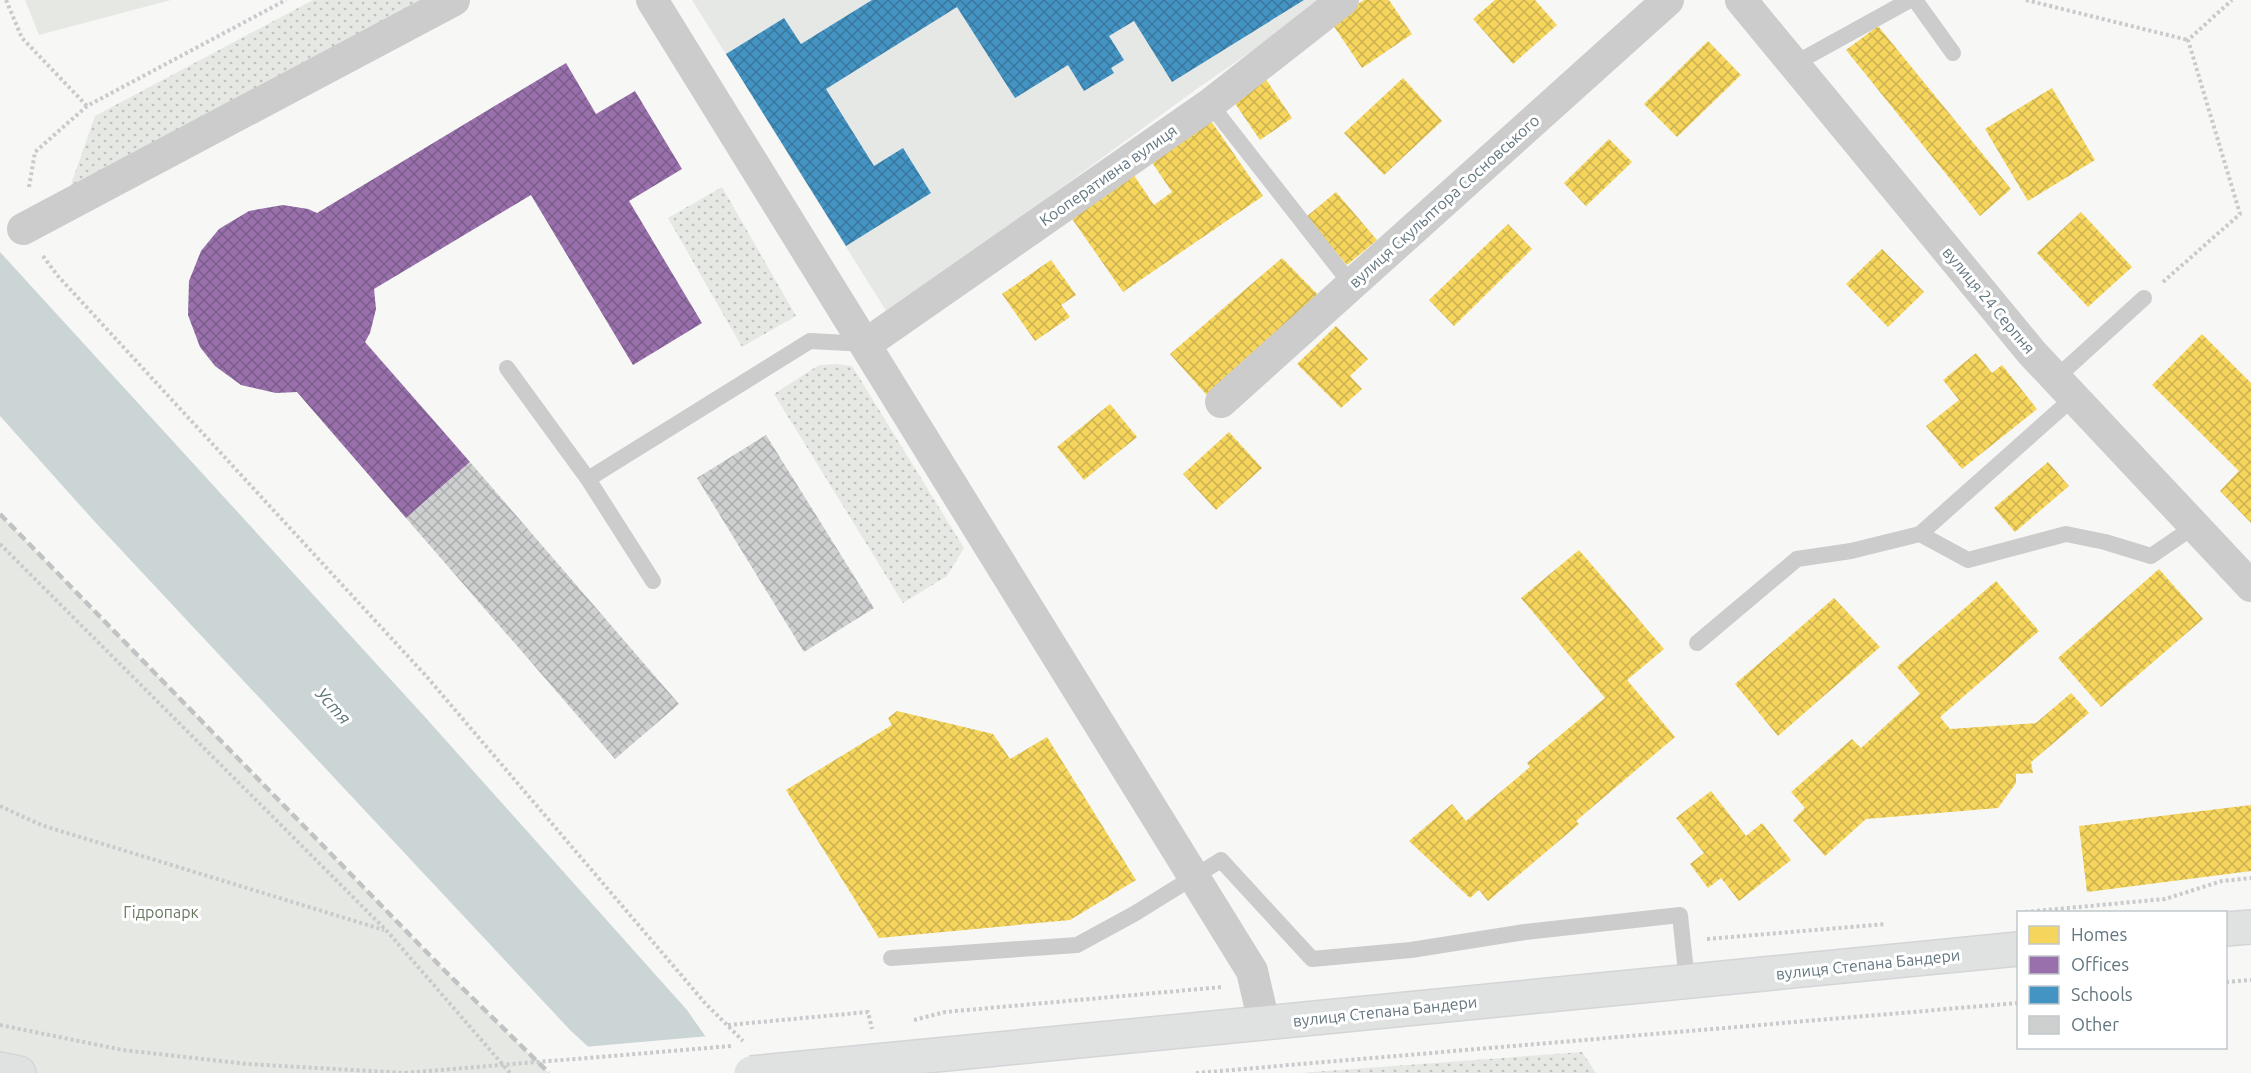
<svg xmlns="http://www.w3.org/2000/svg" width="2251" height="1073" font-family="Ubuntu,sans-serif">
	<defs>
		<pattern id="grass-dots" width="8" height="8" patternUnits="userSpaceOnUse" patternTransform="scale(1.5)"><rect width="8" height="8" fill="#e6e9e3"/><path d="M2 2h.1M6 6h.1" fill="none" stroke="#bec1bd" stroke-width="1.8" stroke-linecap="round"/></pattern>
		<pattern id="homes-cross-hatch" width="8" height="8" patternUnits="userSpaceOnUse" patternTransform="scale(1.5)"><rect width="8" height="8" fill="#f6d55c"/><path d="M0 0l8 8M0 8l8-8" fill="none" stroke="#cbb151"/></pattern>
		<pattern id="offices-cross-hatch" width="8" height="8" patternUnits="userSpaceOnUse" patternTransform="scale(1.5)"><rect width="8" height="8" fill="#9970ab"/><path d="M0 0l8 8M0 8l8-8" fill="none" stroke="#7a5d8a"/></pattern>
		<pattern id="schools-cross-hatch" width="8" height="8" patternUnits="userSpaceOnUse" patternTransform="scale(1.5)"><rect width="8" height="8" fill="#4393c3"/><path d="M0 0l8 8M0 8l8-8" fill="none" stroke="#3a779c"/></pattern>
		<pattern id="building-cross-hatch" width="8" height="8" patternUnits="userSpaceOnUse" patternTransform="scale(1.5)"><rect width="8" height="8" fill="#ced0d0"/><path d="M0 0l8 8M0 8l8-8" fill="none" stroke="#abadae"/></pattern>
	</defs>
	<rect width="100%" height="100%" fill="#f7f7f6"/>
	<path fill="#e6e8e6" d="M692 0H1326L1198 88 888 314Z"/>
	<path fill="url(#grass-dots)" d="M313 0H424L68 193 95 116Z
		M722 187 796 316 742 347 668 218Z
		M836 364 852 366 964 548 947 576 903 603 774 394 819 365Z
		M1582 1052 1596 1073H1299Z"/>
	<path fill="#e6e9e3" d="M25 0H171L39 35Z
		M0 514 446 972 549 1073H0Z"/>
	<path fill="#cbd5d6" d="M0 252 425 717 687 1010 731 1073H617L571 1031 95 522 0 416Z"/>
	<path fill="#f7f7f6" d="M709 1036 734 1073H612L584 1047Z"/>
	<path fill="url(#homes-cross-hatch)" d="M1364 0H1389L1412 34 1362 68 1331 22Z
		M1495 0H1535L1557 25 1513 64 1473 19Z
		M1878 26 2011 189 1980 216 1846 50Z
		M1708 41 1741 75 1677 137 1644 104Z
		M1263 75 1292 118 1260 140 1230 96Z
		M1403 78 1442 121 1384 175 1344 133Z
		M2052 88 2095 160 2028 201 1985 129Z
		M1209 118 1263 196 1123 292 1068 213 1131 171 1154 205 1172 192 1149 158Z
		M1609 139 1632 162 1586 206 1564 183Z
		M1336 192 1377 240 1347 265 1306 217Z
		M2081 212 2132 267 2088 307 2037 253Z
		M1508 224 1532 249 1454 326 1429 300Z
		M1882 249 1924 292 1888 327 1846 284Z
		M1282 258 1327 304 1213 402 1170 354Z
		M1051 260 1076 295 1061 305 1070 317 1035 341 1002 294Z
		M1336 326 1368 359 1350 376 1362 389 1341 408 1297 364Z
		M2202 334 2251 383V523L2220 491 2239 471 2152 385Z
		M1976 353 1992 373 2002 365 2037 409 1962 469 1926 426 1959 400 1943 380Z
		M1110 404 1137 437 1084 480 1057 447Z
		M1229 432 1262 468 1216 510 1183 474Z
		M2048 462 2069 486 2015 532 1994 508Z
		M1579 550 1664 649 1627 680 1675 737 1576 821 1579 824 1488 901 1479 890 1470 898 1409 841 1452 804 1466 821 1530 767 1527 763 1605 698 1521 598Z
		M2159 569 2203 619 2101 707 2058 658Z
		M1996 581 2039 631 1940 717 1950 729 2036 723 2071 693 2089 713 2031 762 2033 773 2016 774V783L1998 808 1866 819 1825 856 1793 820 1805 808 1791 792 1852 739 1861 748 1920 694 1897 667Z
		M1834 598 1880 647 1778 736 1735 684Z
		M897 711 993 734 1010 759 1047 737 1136 880 1070 920 879 938 786 790 892 725 888 718Z
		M1711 791 1746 836 1762 823 1791 860 1739 901 1721 878 1708 888 1690 864 1704 853 1676 818Z
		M2251 805V871L2087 892 2079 826Z"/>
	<path fill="url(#offices-cross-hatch)" d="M566 63 596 114 635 91 682 169 629 201 702 323 633 365 531 195 374 289 376 309 370 333 365 342 470 462 406 518 297 392 276 393 241 385 215 366 200 347 188 315 189 281 201 251 219 229 249 211 283 205 308 209 317 213Z"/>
	<path fill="url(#schools-cross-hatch)" d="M872 0H1304L1172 82 1134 21 1109 36 1124 60 1111 68 1114 73 1084 91 1068 65 1015 98 957 7 826 89 874 166 903 148 931 193 846 246 726 54 784 18 801 44Z"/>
	<path fill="url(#building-cross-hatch)" d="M766 435 874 608 804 652 697 478Z
		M470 462 679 704 615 759 406 518Z"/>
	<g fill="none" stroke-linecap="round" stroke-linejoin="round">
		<defs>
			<path id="secondary" d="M2226 929 2251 927
				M865 1062 2018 949
				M0 1069 19 1073"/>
		</defs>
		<use href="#secondary" stroke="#d4d5d6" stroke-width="36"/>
		<path stroke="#c8cacb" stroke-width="4" stroke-dasharray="3 3" stroke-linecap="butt" d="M6 0 22 38 87 106
			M2026 0 2188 40
			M29 187 35 152 87 106 286 0
			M43 256 57 275 427 677 705 1003 743 1041
			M2163 282 2240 214 2188 40 2232 0
			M0 544 387 931 510 1073
			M0 806 41 825 384 930
			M2025 912 2165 899 2222 881 2251 878
			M1707 939 1885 924
			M2226 982 2251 980
			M914 1020 945 1012 1222 987
			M0 1025 123 1050 247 1064 405 1073
			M728 1025 868 1012 872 1029
			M1196 1073 2018 1003"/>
		<path stroke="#cccccd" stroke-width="16" d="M1915 0 1953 53
			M1794 64 1910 0
			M1210 104 1351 284
			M507 368 588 479 653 581
			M2056 378 2144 298
			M588 479 810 341 866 344
			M1920 534 1968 560 2066 534 2105 542 2151 556 2195 526
			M1697 643 1797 559 1851 551 1920 534 2074 397
			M891 958 1077 945 1134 914 1221 860 1312 959 1411 950 1525 932 1680 915 1687 982"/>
		<path stroke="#cccccd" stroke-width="32" d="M652 0 1252 971 1264 1023
			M1741 0 2032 353 2251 586
			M23 229 454 0
			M866 344 1210 104 1343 0
			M1221 402 1668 0"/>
		<use href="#secondary" stroke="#e0e1e1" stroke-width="33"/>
		<path stroke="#c1c2c4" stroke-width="4.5" stroke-dasharray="9 4.5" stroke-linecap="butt" d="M0 514 446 972 549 1073"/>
		<defs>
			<path id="secondary-bridge" d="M751 1073 865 1062"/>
		</defs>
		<use href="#secondary-bridge" stroke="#d4d5d6" stroke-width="36" stroke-linecap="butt"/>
		<path stroke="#c8cacb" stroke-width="4" stroke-dasharray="3 3" stroke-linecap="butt" d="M405 1073 731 1046"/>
		<use href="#secondary-bridge" stroke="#e0e1e1" stroke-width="33"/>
	</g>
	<g text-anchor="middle" stroke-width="6" stroke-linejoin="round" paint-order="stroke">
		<g font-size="16" fill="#637680" stroke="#fff">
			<text transform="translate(1108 175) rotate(-35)" y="6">Кооперативна вулиця</text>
			<text transform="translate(1444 201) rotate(-42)" y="6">вулиця Скульптора Сосновського</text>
			<text transform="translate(1989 300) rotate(50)" y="6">вулиця 24 Серпня</text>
			<text transform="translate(1868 964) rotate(-6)" y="6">вулиця Степана Бандери</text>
			<text transform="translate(1385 1011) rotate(-6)" y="6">вулиця Степана Бандери</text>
		</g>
		<g font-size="16" fill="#687862" stroke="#fff">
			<text x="161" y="918">Гідропарк</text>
		</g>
		<g font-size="18" font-style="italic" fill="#5e767b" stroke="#fff">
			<text transform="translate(333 706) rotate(48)" y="6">Устя</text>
		</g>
	</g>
	<rect x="2017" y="911" width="210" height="138" fill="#ffffff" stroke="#c1c8cc" stroke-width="1.5"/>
	<rect x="2029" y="926" width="30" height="18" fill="#f6d55c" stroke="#c1c8cc" stroke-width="1.5"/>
	<text x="2071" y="941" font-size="18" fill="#637680">Homes</text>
	<rect x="2029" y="956" width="30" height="18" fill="#9970ab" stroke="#c1c8cc" stroke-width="1.5"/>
	<text x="2071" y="971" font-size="18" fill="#637680">Offices</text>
	<rect x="2029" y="986" width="30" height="18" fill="#4393c3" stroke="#c1c8cc" stroke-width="1.5"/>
	<text x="2071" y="1001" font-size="18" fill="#637680">Schools</text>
	<rect x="2029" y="1016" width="30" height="18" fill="#ced0d0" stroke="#c1c8cc" stroke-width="1.5"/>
	<text x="2071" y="1031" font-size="18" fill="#637680">Other</text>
</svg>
